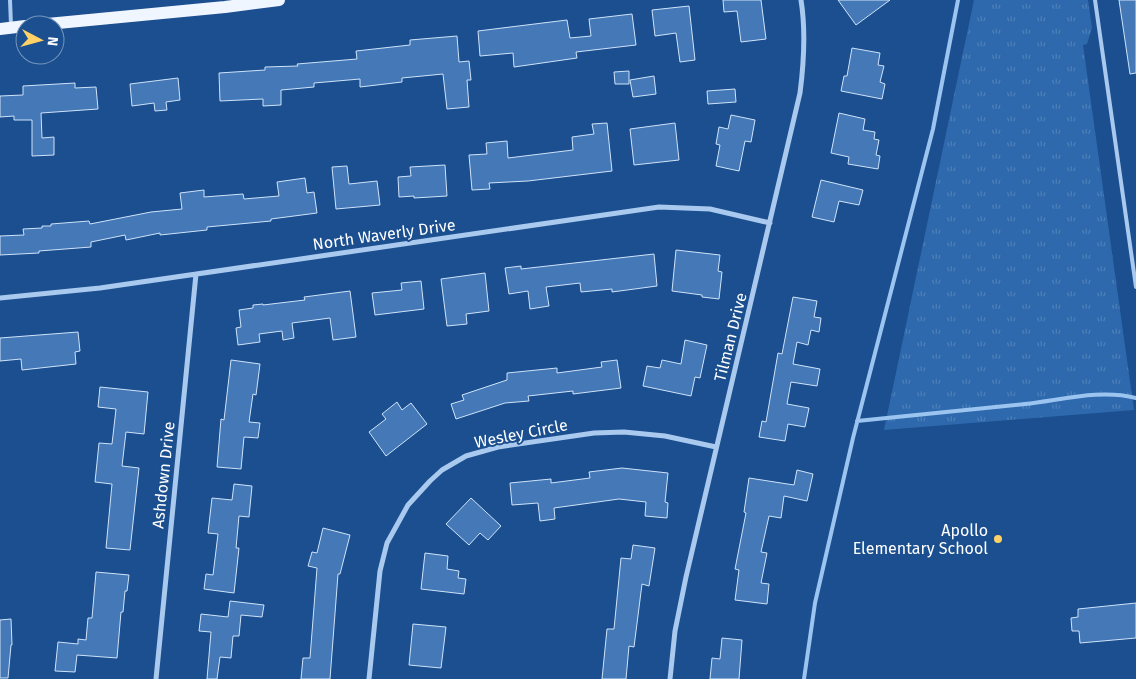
<svg xmlns="http://www.w3.org/2000/svg" width="1136" height="679" font-family="'Fira Sans',sans-serif">
	<defs>
		<pattern id="grass-tufts" width="24" height="20" patternUnits="userSpaceOnUse" patternTransform="scale(1.25)"><rect width="24" height="20" fill="#2e69ad"/><path d="M3 7l-1-3M5 7V3M7 7l1-3M15 17l-1-3M17 17v-4M19 17l1-3" fill="none" stroke="#4d80b9"/></pattern>
	</defs>
	<rect width="100%" height="100%" fill="#1b4f8f"/>
	<path fill="url(#grass-tufts)" d="M974 0H1088L1092 28 1087 44 1083 45 1134 410 884 430Z"/>
	<g fill="none" stroke-linecap="round" stroke-linejoin="round">
		<path stroke="#9cc4f0" stroke-width="4" d="M857 421C913 415 969 410 1025 404 1062 400 1100 389 1136 398
			M804 679 815 603 853 438 933 129 958 0"/>
	</g>
	<path fill="#4478b7" stroke="#cfe3fa" d="M723 0H761L766 39 741 42 737 11 724 12Z
		M838 0H890L856 25Z
		M1119 0H1136V73L1130 74Z
		M689 6 695 60 680 62 676 33 655 36 652 10Z
		M632 14 636 45 576 52 577 58 514 67 513 53 480 56 478 31 567 20 570 38 591 36 589 19Z
		M457 36 459 62 469 61 471 80H467L469 107 447 109 443 74 402 78V82L360 87V79L314 83V87L281 90V105L263 106V99L220 101 219 73 265 70V67L298 66 297 64 357 59 356 51 410 45V40Z
		M852 48 880 53 878 65 884 66 880 82 885 84 882 99 841 91 844 76H847Z
		M629 71V84H615L614 72Z
		M654 76 656 94 633 97 630 80Z
		M178 78 180 100 166 102 167 110 155 111 154 103 132 106 130 84Z
		M75 83V88L96 87 98 109 41 113 42 138 54 137V155L32 156V120H14V116L0 117V96L23 95V86Z
		M735 89 736 102 708 104 707 91Z
		M839 113 865 119 863 130 875 132 874 139 879 140 876 155 880 156 878 169 848 164 849 157 831 153Z
		M731 115 755 120 751 142 745 141 739 171 716 166 720 145 716 144 719 127 728 129Z
		M607 123 612 171 528 181 489 183 490 189 472 190 469 155 487 154 486 143 507 141 508 158 573 150 572 137 594 134 592 124Z
		M675 123 679 160 634 165 630 129Z
		M445 165 447 196 414 198V196L399 197 398 177 411 176 410 167Z
		M347 166 349 184 377 181 380 205 336 209 332 167Z
		M305 178 307 193 314 192 317 213 271 219V221L207 227V230L160 235V233L126 240 125 235 91 242V247L39 251V253L0 255V236L24 235 23 229 42 228V226H51V224L89 221 90 224 151 212 182 209 180 193 204 190V197L243 194 244 199 279 196 277 182Z
		M821 180 863 190 859 205 839 201 834 222 812 217Z
		M676 250 720 255 718 271 722 272 719 299 702 297V295L672 291Z
		M654 254 657 286 612 292V289L581 292 580 283 546 287 549 306 530 309 528 291 509 294 505 268 521 266V269Z
		M485 273 489 311 466 314 467 324 447 326 441 279Z
		M421 281 424 309 375 315 372 293 402 290 401 283Z
		M350 291 356 337 333 340 330 318 292 323 294 338 283 340 282 331 259 334 260 342 238 345 236 328 241 327 239 310 253 308V305L263 304V305L305 300 304 297Z
		M793 297 817 301 814 317 821 318 819 332 811 330 808 345 797 342 793 364 820 369 817 386 791 382 787 404 809 408 805 427 788 424 785 441 759 437 762 421 766 422 778 353 782 354Z
		M78 332 80 351 75 352 76 364 22 370 21 359 0 361V338Z
		M685 340 707 345 700 378 695 377 691 396 643 386 647 366 660 368 662 360 681 364Z
		M231 360 260 364 256 395 253 394 249 422 260 423 258 438 244 437 241 469 217 467 221 419 224 420Z
		M617 360 621 388 573 394V391L528 396 529 401 505 403 456 419 451 404 464 400 462 395 507 380V373L557 368V373L602 367 601 362Z
		M100 387 148 392 144 434 126 432 122 466 139 468 130 550 106 548 112 484 95 482 99 443 112 444 116 409 98 407Z
		M397 402 402 410 411 403 427 424 386 456 369 432 386 419 382 414Z
		M622 468 668 473 665 502 668 503 667 518 645 516 646 502 619 499 554 508 555 519 540 521 538 503 512 505 510 483 551 479V483L590 478 589 472Z
		M797 470 813 474 807 501 784 496 781 518 769 516 761 552 767 553 761 583 769 584 767 604 735 600 739 570 735 569 746 513 744 512 749 478 794 485Z
		M234 484 252 486 249 517 239 516 236 548H239L234 593 204 589 206 574 213 575 218 534 208 533 212 498 232 500Z
		M471 498 501 526 488 540 480 533 469 545 446 524Z
		M323 528 350 535 340 574H338L330 679H301L303 658H310L317 568 308 566 312 552 317 553Z
		M633 545 655 548 649 586 642 584 634 647 629 646 626 679H602L607 629H614L621 558 631 559Z
		M425 553 448 556 447 569 459 571 458 578 466 579 464 594 421 589Z
		M96 572 129 575 127 591H125L123 612H121L117 658 77 655 75 672 55 671 58 642 78 644V639L86 640 88 618H92Z
		M230 601 264 605 262 617 241 615 239 636H233L231 658 220 657 217 679H207L211 632 199 631 201 614 228 617Z
		M1136 603V638L1080 643 1079 631H1072L1071 618 1078 617V609Z
		M11 619 12 645H11L8 678H0V620Z
		M413 624 446 627 441 668 409 665Z
		M722 638 742 640 739 679H710L712 658 720 659Z"/>
	<g fill="none" stroke-linecap="round" stroke-linejoin="round">
		<path stroke="#a9c9ee" stroke-width="4" d="M10 0 11 25
			M1095 0 1136 287"/>
		<path stroke="#a9c9ee" stroke-width="5" d="M0 298 100 288 659 207 710 209 770 223
			M156 679 196 274
			M369 679 380 571 387 543 408 505 430 481 442 470 466 456 498 447 594 433 624 432 665 436 716 447
			M670 679 675 631 686 577 800 93C804 62 806 31 801 0"/>
		<path stroke="#f0f6ff" stroke-width="12" d="M37 25 225 7 279 0
			M0 29 25 26"/>
	</g>
	<circle fill="#ffd166" stroke="#1b4f8f" stroke-width="2" cx="998" cy="539" r="5"/>
	<g text-anchor="middle" stroke-width="4" stroke-linejoin="round" paint-order="stroke">
		<g font-size="16" fill="#fff" stroke="#1b4f8f">
			<text transform="translate(384 234) rotate(-8)" y="6">North Waverly Drive</text>
			<text transform="translate(730 337) rotate(-76)" y="6">Tilman Drive</text>
			<text transform="translate(521 433) rotate(-11)" y="6">Wesley Circle</text>
			<text transform="translate(163 475) rotate(-84)" y="6">Ashdown Drive</text>
		</g>
		<g font-size="16" fill="#fff" stroke="#1b4f8f" text-anchor="end">
			<text x="988" y="536">Apollo<tspan x="988" dy="18">Elementary School</tspan></text>
		</g>
	</g>
	<g transform="translate(40 40) rotate(96)"><circle r="24" fill="#1b4f8f" stroke="#7695bc"/>
	<path d="M0-4L9 19L0 12L-9 19Z" fill="#ffd166"/>
	<text y="-8" font-size="14" font-weight="bold" text-anchor="middle" fill="#ffffff">N</text>
	</g>
</svg>
